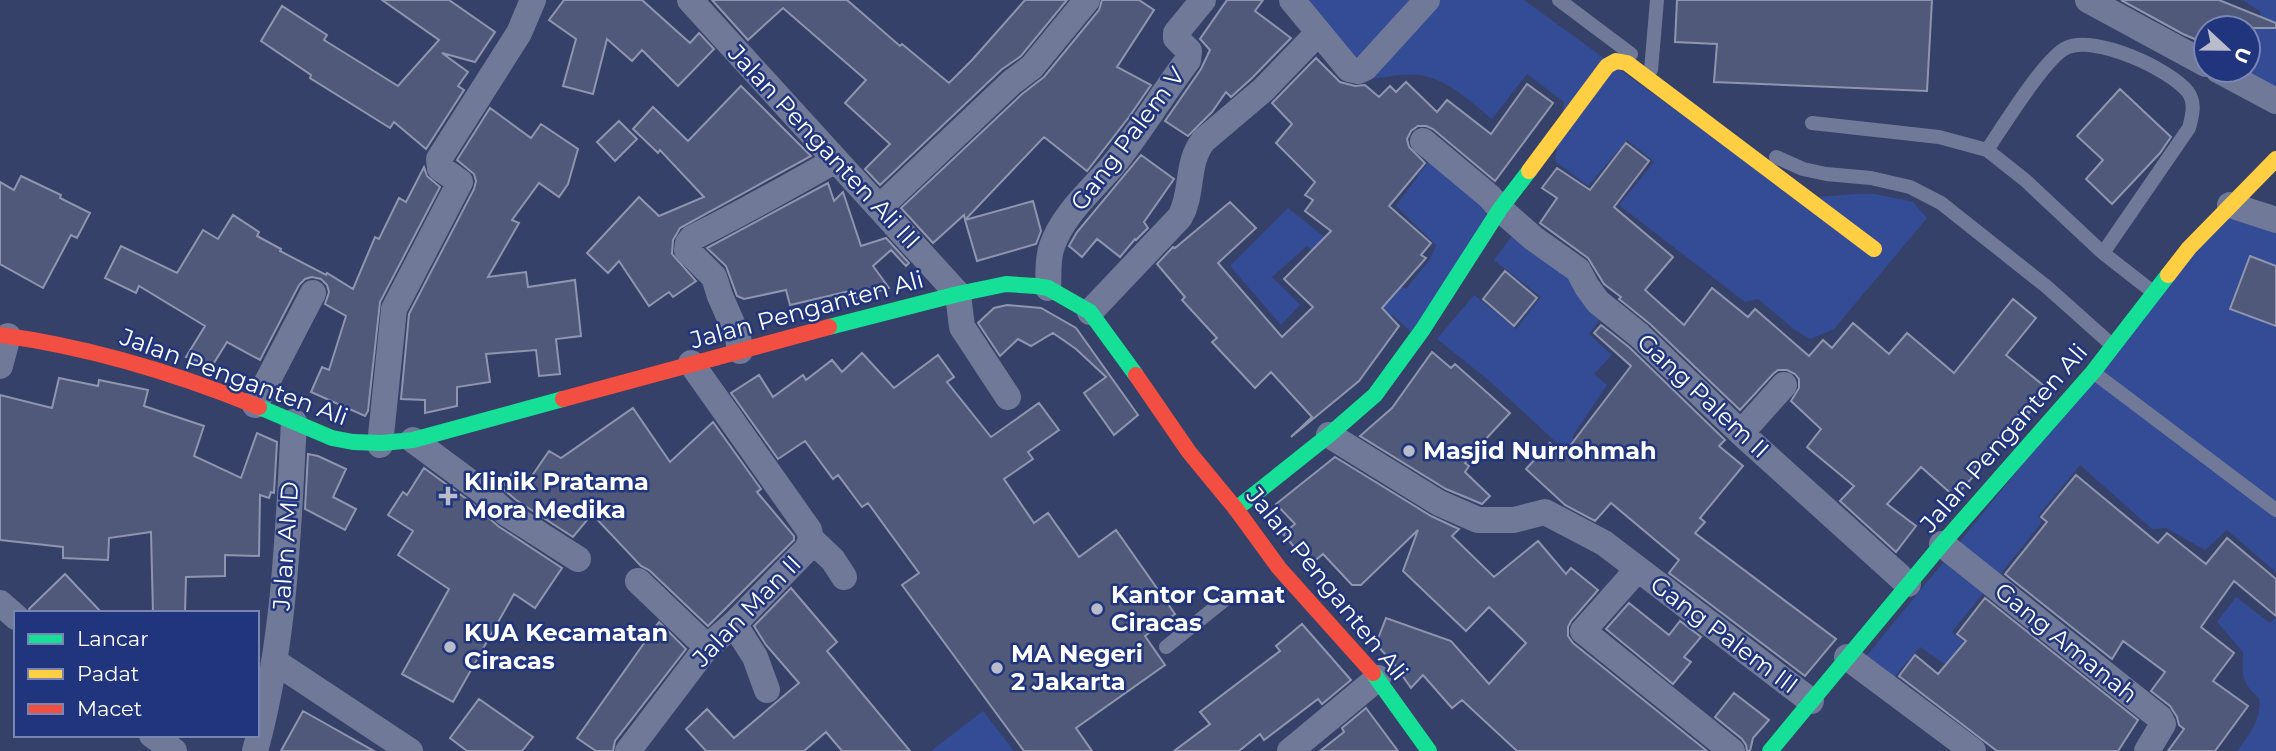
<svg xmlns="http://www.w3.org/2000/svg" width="2276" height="751" font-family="Montserrat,sans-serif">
	<rect width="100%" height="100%" fill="#364169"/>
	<path fill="#344b95" d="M1281 0H1524L1714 138 1817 197 1855 194H1874L1900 199 1913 202 1927 218 1834 329 1810 339 1795 330 1758 299 1745 302 1619 205 1654 162 1627 140 1588 186 1555 161 1564 102 1527 74 1492 119C1473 104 1452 83 1428 77 1409 71 1387 78 1368 79L1280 6Z
		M2243 0H2276V91L2239 70H2248V44L2261 12Z
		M1434 154 1475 188 1487 216 1417 338 1393 315 1360 346 1365 300 1307 246 1272 277 1300 305 1281 325 1230 266 1288 208 1328 240 1406 289 1430 259 1436 245 1396 206Z
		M2231 208 2276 224V572L2227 530 2205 550 2166 528 2152 529 2080 465 2038 516 2042 522 1995 581 1953 550Z
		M1515 232 1575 269 1605 313 1589 334 1612 355 1594 374 1607 385 1572 437 1597 458 1586 470 1492 383 1437 339 1474 295 1516 329 1541 297 1494 260Z
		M1950 554 1989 586 1952 632 1999 672 1986 692 1920 647 1888 684 1860 664Z
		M2236 597 2270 623 2276 617V751H2237C2250 734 2262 719 2259 698 2240 681 2243 676 2243 652L2217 622Z
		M983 711 1014 751H931Z"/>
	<path fill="#505979" stroke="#8f95ae" stroke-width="2" d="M382 0H449L495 32 475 62 442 53 468 72 458 86 464 90 426 149 394 122 390 128 310 78 311 75 261 41 282 6 327 35 324 40 398 86 439 40Z
		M564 0H642L690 43 699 33 714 49 678 86 642 50 632 61 607 39 593 94 563 86 576 39 549 20Z
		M712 0H847L900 46 902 44 949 83 972 60 1025 0H1067L1021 56 1001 70 880 185 865 169 890 144 845 103 866 80 783 8 748 40Z
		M1102 0H1139L1154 10 1117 67 1151 85 1129 117 1087 171 1044 137 965 220 964 215 933 243 901 208 1022 94 1044 77 1099 10Z
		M1227 0H1263L1255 11 1291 38 1252 78 1231 97 1226 92 1212 112 1188 136 1165 121 1201 69 1210 50 1200 39Z
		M1677 0H1932L1927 91 1714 82 1717 44 1675 42Z
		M2121 0H2219L2276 23V28H2206V44L2183 34Z
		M1316 58 1340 82 1355 86 1365 85 1379 97 1390 86 1396 92 1406 82 1437 112 1447 100 1491 134 1527 84 1553 103 1495 181 1433 129 1426 126H1418L1411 131 1407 139 1409 147 1425 163 1389 206 1431 243 1421 255 1426 258 1382 308 1399 326 1359 381 1291 437 1312 417 1271 372 1255 388 1212 342 1217 338 1182 300 1185 297 1157 264 1173 247 1175 248 1230 202 1256 228 1218 263 1282 337 1313 307 1284 279 1331 231 1305 211 1313 200 1305 195 1315 182 1276 143 1292 124 1272 103Z
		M741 86 811 156 680 228 673 240 672 254 696 281 673 297 669 292 649 306 619 261 608 273 587 253 639 197 659 216 704 197 660 150 658 153 633 129 653 107 688 141Z
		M2120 89 2171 137 2160 153 2112 204 2086 179 2103 160 2077 136Z
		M490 108 531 138 541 124 578 149 568 184 559 197 539 183 512 220 519 223 488 277 526 272 528 287 575 280 581 336 556 339 560 374 539 376 536 350 486 354 490 382 457 387V406L425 413V400L401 399 409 314 474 189 476 181 474 174 457 160Z
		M619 121 637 139 615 161 597 142Z
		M1626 143 1649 161 1614 207 1673 257 1645 290 1684 325 1712 288 1748 317 1755 309 1809 356 1823 340 1832 348 1853 323 1889 354 1907 333 1954 373 2013 299 2036 318 2006 355 2049 390 2029 413 2024 408 1975 467 1978 471 1955 497 1921 467 1887 504 1916 526 1896 552 1840 501 1854 486 1807 447 1821 429 1791 401 1799 388V379L1795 374 1787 370H1778L1773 374 1740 410 1650 324 1619 299 1621 297 1604 284 1588 258 1540 223 1557 198 1542 188 1557 168 1590 190Z
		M1141 155 1174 179 1144 222 1148 228 1136 240 1135 239 1120 257 1097 239 1082 257 1069 246 1077 232Z
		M424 167 427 176 440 187 380 302 368 411 365 416 311 392 322 367 329 370 346 316 325 304 329 292 327 285 321 279 312 277 305 279 299 285 260 360 227 342 212 366 186 357 205 326 139 286 136 293 105 278 121 246 177 273 203 230 218 239 233 215 259 232 257 236 281 249 280 251 326 275 327 273 353 289 375 237 379 239 399 198 406 202Z
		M21 176 61 195 60 198 90 213 77 238 71 235 43 288 0 264V182L14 190Z
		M828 183 834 201 843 192 861 246 886 238 909 263 906 266 891 250 873 266 889 288 853 299 850 291 790 305 786 290 744 299 737 296 726 266 707 248Z
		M1033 201 1041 231 1036 244 977 261 965 220Z
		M2250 256 2276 266V326L2230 309Z
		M1505 271 1537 298 1514 326 1483 299Z
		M1007 305 1041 308 1076 328 1138 415 1114 435 1084 393 1106 377 1076 349 1053 333 1031 346 1018 339 1000 356 978 323 994 308Z
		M1601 325 1629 347 1725 440 1719 446 1743 466 1700 518 1705 522 1695 533 1836 639 1805 676 1669 573 1679 560 1611 503 1595 521 1565 505 1526 469 1550 443 1563 455 1631 366 1594 333Z
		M1432 352 1451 368 1455 364 1510 413 1472 454 1460 448 1469 458 1465 463 1469 466 1465 472 1490 496 1482 504 1446 489 1360 436 1392 408Z
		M862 353 894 388 938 355 954 377 947 382 991 437 1039 403 1059 430 1028 452 1033 459 1004 479 1034 523 1048 513 1079 557 1116 530 1175 614 1145 636 1165 665 1076 728 1092 751H1024L902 585 919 573 868 503 862 507 838 475 833 479 805 441 778 459 731 393 759 375 773 397 803 375 806 380 832 360 842 372Z
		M59 378 98 386 99 380 148 390 144 406 204 426 194 456 241 478 257 433 277 442 274 493 271 492 269 498 260 495 259 556 225 555V576L186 577 185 613H153L151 532 109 538 108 560 63 558V547L0 540V395L52 408Z
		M633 408 670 462 713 422 761 489 757 492 794 536V540L708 626 649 570 641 566 592 514 573 537 516 500 502 488 512 473 527 483 549 451 561 458Z
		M308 454 318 456 346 469 333 497 356 509 345 530 305 509Z
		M1335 457 1431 516 1459 529 1452 536 1494 577 1538 541 1566 574 1571 568 1598 590 1571 621 1568 627V636L1573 643 1707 751H1517L1462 700 1452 708 1423 675 1411 688 1394 664 1376 644 1386 618 1451 641 1489 684 1526 643 1489 607 1466 631 1403 571 1418 530 1361 585H1352L1323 554 1310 565 1283 534 1295 524 1276 504Z
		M424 468 472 503 498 526 562 568 535 608 514 594 453 702 402 674 449 589 398 555 413 531 388 515 403 492 407 495Z
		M2076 475 2158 543 2167 533 2206 564 2227 538 2276 579V616L2234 581 2201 627 2234 653 2213 681 2248 706 2215 751H2168L2184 729 2179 725 2177 717 2170 706 2151 691 2165 672 2123 641 2112 659 2005 574 2047 522 2041 517Z
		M65 574 102 613H31L29 609Z
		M791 588 837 642 827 651 910 751H842L826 732 804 751H706L686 729 707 709 734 738 799 683 766 645 754 626Z
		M1985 598 2138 720 2118 751H1997L1899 676 1915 655 1938 674 1966 641 1957 634Z
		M1629 603 1669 635 1680 621 1701 637 1684 657 1691 662 1673 684 1606 629Z
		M659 622 686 649 615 741 613 751H596L577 738Z
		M1302 624 1351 680 1322 704 1318 699 1264 740 1260 734 1239 751H1174L1210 724 1200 712 1280 651 1276 646Z
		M1734 693 1769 720 1753 738 1750 751H1747L1746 745 1742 739 1715 717Z
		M479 699 533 737 522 751H467L450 738Z
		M1366 708 1398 751H1320L1344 732 1342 728Z
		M303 711 374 751H281Z"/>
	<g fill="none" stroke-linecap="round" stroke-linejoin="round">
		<path stroke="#717998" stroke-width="14" d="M1559 0 1631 54
			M1651 70 1657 0
			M1812 123 1939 137 1987 150 2025 180 2103 253 2153 292
			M1987 150C2002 128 2045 58 2066 48 2094 34 2170 69 2188 92 2196 103 2192 117 2189 128L2103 253
			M1776 157 1803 169 1826 174 1871 178 1910 187 1941 203 2047 287 2112 345
			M2093 372 2276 510
			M1166 647 1227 598"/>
		<path stroke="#717998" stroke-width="26" d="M690 0 958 294 962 327 1008 397
			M1292 0 1349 69 1358 71 1365 68 1427 0
			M2088 0 2206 64
			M2218 70 2276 101
			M1423 141 1490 197 1500 209 1533 238 1578 270 1587 287 1598 302 1639 335 1741 433 1908 584
			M2230 205 2276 220
			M880 207 1012 82 1032 67 1087 0
			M1048 288C1049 275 1047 259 1052 246 1063 214 1092 190 1113 165 1140 132 1162 94 1188 60L1189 51 1176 38V33L1203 0
			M1090 312 1180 217C1194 192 1185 163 1204 140L1263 90 1318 33
			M740 351 738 337 720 296 714 277 687 250 688 243 692 238C741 214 788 187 836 160
			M0 366 8 336
			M255 405 313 293
			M1741 433 1784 385
			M1329 435 1439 503 1478 520H1514L1545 512 1604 543 1811 701
			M413 440 482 491 506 513 578 559
			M380 445 394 309 460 182 440 168 439 159 519 33 533 0
			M811 539 833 560 844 577
			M1942 544 2160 718 2163 724 2147 751
			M1637 570 1583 631 1732 751
			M638 581 707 647
			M0 603 16 617
			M734 624 755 657 767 690
			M1847 657 1973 751
			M274 661 410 751
			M152 735 174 751
			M255 751C285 643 288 532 294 422
			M628 751 707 647 734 624 807 549 811 539 809 530 691 363
			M1290 751 1378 678"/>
		<path stroke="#16e098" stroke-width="16" d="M829 327 958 294 1006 284 1036 286 1048 288 1090 312 1136 375
			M259 407 332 438 353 442 382 443 413 440 563 399
			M1236 509 1329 435 1375 395 1423 329 1500 209 1529 171
			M1373 673 1429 751
			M1770 751 1942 544 2093 372 2168 275"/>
		<path stroke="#ffcf43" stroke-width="16" d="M1529 171 1607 66 1616 61 1627 63 1874 249
			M2168 275 2189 248 2276 159"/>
		<path stroke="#f24e42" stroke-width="16" d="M0 335C90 347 175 373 259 407
			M1136 375 1189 452 1236 509 1279 568 1373 673
			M563 399 829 327"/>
	</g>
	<g fill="#b9bcca" stroke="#21357e" stroke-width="2.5">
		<circle cx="1409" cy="451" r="7"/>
		<path d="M444.5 485.5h7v7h7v7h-7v7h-7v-7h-7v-7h7z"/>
		<circle cx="1097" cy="609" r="7"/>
		<circle cx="450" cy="647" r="7"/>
		<circle cx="997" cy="668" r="7"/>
	</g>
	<g text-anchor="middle" stroke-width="5" stroke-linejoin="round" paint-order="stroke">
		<g font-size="24" fill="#fff" stroke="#21357e">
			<text transform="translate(1128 139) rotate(-53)" y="8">Gang Palem V</text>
			<text transform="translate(824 147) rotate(47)" y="8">Jalan Penganten Ali III</text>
			<text transform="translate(807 310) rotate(-15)" y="8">Jalan Penganten Ali</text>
			<text transform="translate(234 377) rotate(20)" y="8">Jalan Penganten Ali</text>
			<text transform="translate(1703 396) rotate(43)" y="8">Gang Palem II</text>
			<text transform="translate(2004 438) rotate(-49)" y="8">Jalan Penganten Ali</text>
			<text transform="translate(286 546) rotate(-86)" y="8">Jalan AMD</text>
			<text transform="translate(1327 584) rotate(51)" y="8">Jalan Penganten Ali</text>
			<text transform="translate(747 611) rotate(-46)" y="8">Jalan Man II</text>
			<text transform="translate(1724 635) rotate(37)" y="8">Gang Palem III</text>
			<text transform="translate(2066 643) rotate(39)" y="8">Gang Amanah</text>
		</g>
		<g font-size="24" font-weight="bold" fill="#fff" stroke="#21357e" text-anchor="start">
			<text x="1423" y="459">Masjid Nurrohmah</text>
			<text x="464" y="490">Klinik Pratama<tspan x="464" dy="28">Mora Medika</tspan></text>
			<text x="1111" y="603">Kantor Camat<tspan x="1111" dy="28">Ciracas</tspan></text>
			<text x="464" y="641">KUA Kecamatan<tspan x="464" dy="28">Ciracas</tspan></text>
			<text x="1011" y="662">MA Negeri<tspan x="1011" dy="28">2 Jakarta</tspan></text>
		</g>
	</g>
	<rect x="14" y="611" width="245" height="126" fill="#21357e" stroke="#7a86b2" stroke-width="2"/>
	<rect x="28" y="634" width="35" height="10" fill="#16e098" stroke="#7a86b2" stroke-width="2"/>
	<text x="77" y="646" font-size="21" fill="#ffffff">Lancar</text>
	<rect x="28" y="669" width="35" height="10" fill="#ffcf43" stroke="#7a86b2" stroke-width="2"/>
	<text x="77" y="681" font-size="21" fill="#ffffff">Padat</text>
	<rect x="28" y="704" width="35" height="10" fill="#f24e42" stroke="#7a86b2" stroke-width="2"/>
	<text x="77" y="716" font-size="21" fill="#ffffff">Macet</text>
	<g transform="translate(2227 49) rotate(112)"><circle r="33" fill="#21357e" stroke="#7a86b2" stroke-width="2"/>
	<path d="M0-5L12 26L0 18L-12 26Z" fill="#b9bcca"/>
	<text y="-10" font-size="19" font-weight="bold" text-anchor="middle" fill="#ffffff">U</text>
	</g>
</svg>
